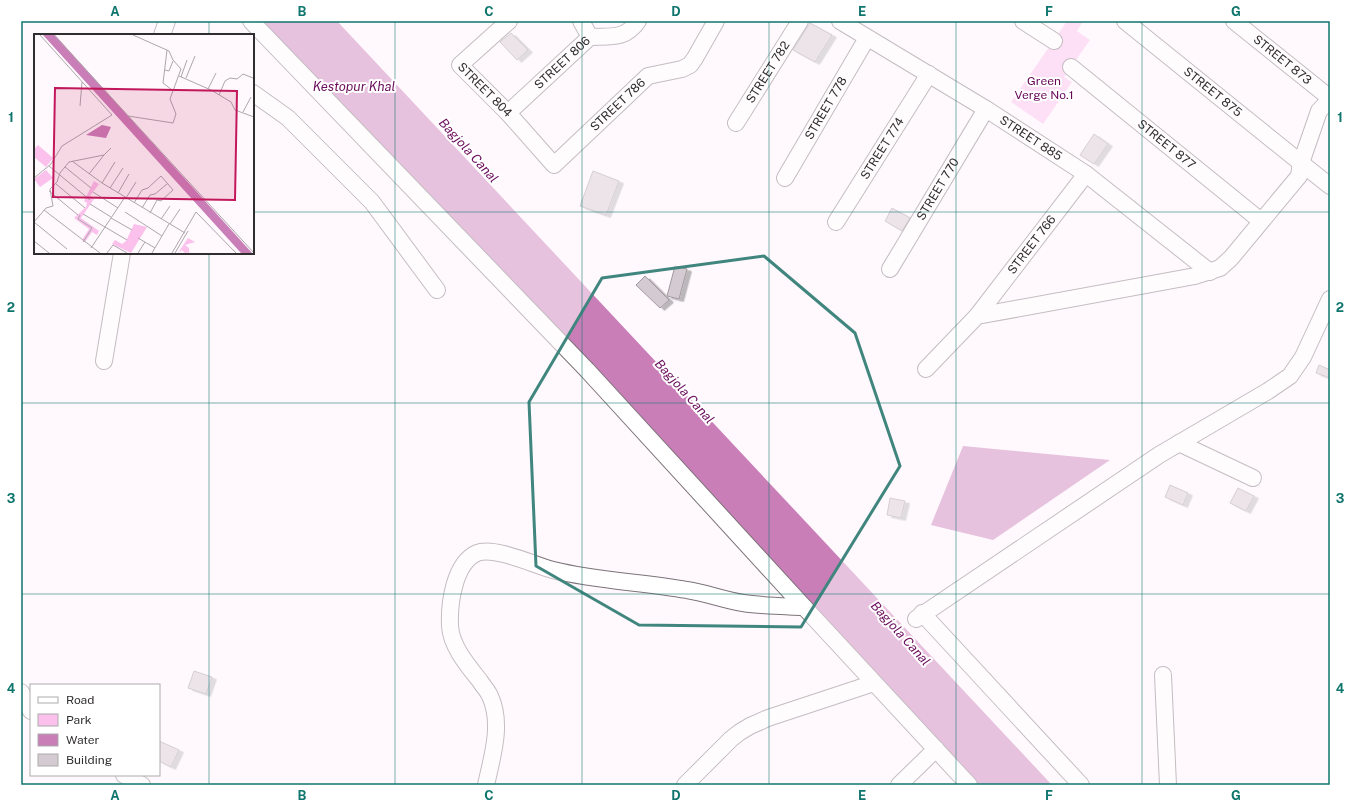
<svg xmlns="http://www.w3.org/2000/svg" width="1351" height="806" font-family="'Public Sans',sans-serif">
	<defs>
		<filter id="shadow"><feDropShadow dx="4.5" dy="2.5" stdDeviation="0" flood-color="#0004"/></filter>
	</defs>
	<rect width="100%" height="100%" fill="#fff9fd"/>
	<path fill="#fbc1ec" d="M1067 21H1083L1077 31 1090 40 1064 77 1072 82 1043 124 1011 102Z"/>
	<path fill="#ca7eb8" d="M251 21H337L1052 785H966Z
		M963 446 1110 460 993 540 931 525Z"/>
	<path fill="#d4cad1" stroke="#a39aa0" filter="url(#shadow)" d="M810 23 832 35 815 62 793 50Z
		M511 33 528 50 517 60 500 42Z
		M1094 134 1108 144 1094 164 1080 155Z
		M593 171 619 181 606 215 580 206Z
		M892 208 910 218 902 231 885 221Z
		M675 266 687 269 679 299 667 296Z
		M645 276 669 300 660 308 636 285Z
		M1319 365 1330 370V378L1316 373Z
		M1170 485 1188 493 1183 505 1165 497Z
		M1238 488 1254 496 1246 511 1230 503Z
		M890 498 905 501 901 518 887 515Z
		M194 671 212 677 206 694 188 688Z
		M159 741 179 750 171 767 159 761Z"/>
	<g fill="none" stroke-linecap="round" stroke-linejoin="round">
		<defs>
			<g id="minor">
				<path d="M251 21 587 370 804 607 969 785"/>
				<path id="s1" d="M509 21 460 65 508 113 554 165 648 76 682 69 690 65 695 58 716 21"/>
				<path d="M581 21 590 37"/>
				<path id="s2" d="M840 21 986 109 1086 174 1210 272"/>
				<path d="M1023 21 1054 41"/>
				<path id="s3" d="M1125 21 1301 163 1330 186"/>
				<path id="s4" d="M1234 21 1330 98"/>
				<path d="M162 35 167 21"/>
				<path id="s5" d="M1071 67 1261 221"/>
				<path d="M253 93 288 118 372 202 437 290"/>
				<path id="s6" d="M508 113 590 37C610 36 625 40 638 21"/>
				<path id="s7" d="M736 123 800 21"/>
				<path id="s8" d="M785 178 867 38"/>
				<path id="s9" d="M836 222 929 74"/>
				<path id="s10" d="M890 269 986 109"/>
				<path id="s11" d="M977 316 1086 174"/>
				<path d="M104 361 122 253"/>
				<path d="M926 369 977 316 1195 276 1220 268 1231 258 1299 176 1301 163 1319 111 1330 99"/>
				<path d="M1179 443 1253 478"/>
				<path d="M922 613 1081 785"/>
				<path d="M916 619 1159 455 1268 391 1290 376 1303 357 1330 299"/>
				<path d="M1163 675 1168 785"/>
				<path d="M21 692 31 711"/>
				<path d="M124 775 142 785"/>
				<path d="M486 785C492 757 503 724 490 696 488 691 483 686 480 681 468 666 451 646 450 626 449 604 454 563 477 553 494 546 534 565 553 570 597 581 643 582 687 590 706 593 724 600 743 603 763 606 783 606 804 607"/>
				<path d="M685 785 731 739 740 732 750 726 768 718 874 683"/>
				<path d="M899 785 936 749"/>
			</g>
		</defs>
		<use href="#minor" stroke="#7c7379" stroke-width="18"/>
		<use href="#minor" stroke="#fff" stroke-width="16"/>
	</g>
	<path d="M0 0H1351V806H0ZM764 256 855 333 900 466 801 627 639 625 536 566 529 402 602 278Z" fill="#fff9fd" fill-opacity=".55" fill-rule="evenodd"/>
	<path fill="none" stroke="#40867f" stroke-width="3" stroke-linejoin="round" d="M764 256 855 333 900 466 801 627 639 625 536 566 529 402 602 278Z"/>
	<path fill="none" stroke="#0f766e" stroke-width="1" stroke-opacity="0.55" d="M209 21V35M395 21V785M582 21V785M769 21V785M956 21V785M1142 21V785M21 212H35M253 212H1330M209 253V785M21 403H1330M21 594H1330"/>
	<g text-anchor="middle" stroke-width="4" stroke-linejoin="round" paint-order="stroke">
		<g font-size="12" fill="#302d2f" stroke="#fff">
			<text dy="4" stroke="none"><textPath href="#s4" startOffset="62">STREET 873</textPath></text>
			<text dy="4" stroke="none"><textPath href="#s6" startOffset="74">STREET 806</textPath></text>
			<text dy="4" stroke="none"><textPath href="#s7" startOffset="60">STREET 782</textPath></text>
			<text dy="4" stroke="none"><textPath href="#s1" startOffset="101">STREET 804</textPath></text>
			<text dy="4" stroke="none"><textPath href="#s3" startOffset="113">STREET 875</textPath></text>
			<text dy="4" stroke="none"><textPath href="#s1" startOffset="291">STREET 786</textPath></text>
			<text dy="4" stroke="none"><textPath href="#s8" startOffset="81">STREET 778</textPath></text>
			<text dy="4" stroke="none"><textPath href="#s2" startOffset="224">STREET 885</textPath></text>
			<text dy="4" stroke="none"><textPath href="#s5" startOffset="123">STREET 877</textPath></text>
			<text dy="4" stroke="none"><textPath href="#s9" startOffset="87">STREET 774</textPath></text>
			<text dy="4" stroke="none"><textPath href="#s10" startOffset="93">STREET 770</textPath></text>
			<text dy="4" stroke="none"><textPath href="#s11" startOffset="90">STREET 766</textPath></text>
		</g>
		<g font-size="12" fill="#670758" stroke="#fff">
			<text x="1044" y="85">Green<tspan x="1044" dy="14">Verge No.1</tspan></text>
		</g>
		<g font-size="13" font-style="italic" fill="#6a0d5b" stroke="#fff">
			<text x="354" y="91">Kestopur Khal</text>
			<text transform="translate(469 150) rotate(48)" y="5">Bagjola Canal</text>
			<text transform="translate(685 391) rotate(48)" y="5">Bagjola Canal</text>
			<text transform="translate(901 633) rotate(48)" y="5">Bagjola Canal</text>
		</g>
	</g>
	<g transform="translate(34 34)">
		<rect width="220" height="220" fill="#fff9fd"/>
		<path d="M4 111 19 124 12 133 0 123V115ZM12 136 19 144 6 153 0 145ZM60 147 65 150 56 162 60 165 47 184 65 197 63 201 58 198 51 208 48 206 55 195 40 184 52 173 53 169 50 167ZM100 190 113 193 97 219 78 210 81 206 88 210 92 207ZM154 204 161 208 151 211 155 214V218H158L151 219 148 216 144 219Z" fill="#fbc1ec"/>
		<path d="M9 1H21L218 219H207ZM68 91 77 93 72 104 52 101Z" fill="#ca7eb8"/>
		<path fill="none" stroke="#aca7ab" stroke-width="1" d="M6 1 78 81M20 1 220 219M133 16 129 49 138 56M131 36 135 37 139 27M145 42 177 56 197 68 201 76 220 83M147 43 153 26M152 44 161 22M174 55 182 39M185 61 191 47 196 44 203 45 209 40 219 44M46 72 48 48M209 78 217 63M94 82 139 89 142 80 136 65 147 35 139 26 135 17 99 1M38 127 68 149 151 199M15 132 56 166M31 133 57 154M55 140 70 121M0 144 17 130 28 112 78 81M68 149 81 128M22 150 51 174M76 154 89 134M15 157 44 181M59 158 84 174M84 159 95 140M92 164 102 148M100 169 108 156 114 154 127 142 139 156 127 167 123 166M56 170 77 183M108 174 116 161 121 160 133 150M10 176 66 219M91 178 128 202M116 179 123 166M49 180 93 206M46 181 44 185 58 194 49 208M77 184 98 196M127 185 136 172M136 190 146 175M104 204 121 214M0 207 15 219M57 214 91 163M33 215 0 188 12 174 19 172 16 155 23 148 26 139 35 128 70 121 77 114M73 219 79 211 93 219M104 219 111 208M118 219 135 190M138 219 162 178 202 219M141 219 154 197"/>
		<path fill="#c2185b" fill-opacity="0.15" stroke="#c2185b" stroke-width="2" d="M21 54 203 57 201 166 19 163Z"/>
		<rect width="220" height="220" fill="none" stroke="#302d2f" stroke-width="2"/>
	</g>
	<rect width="1351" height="806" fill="none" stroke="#ffffff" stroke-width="44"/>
	<rect x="30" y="684" width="130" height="92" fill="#ffffff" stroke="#acabac"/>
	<rect x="38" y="697" width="20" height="6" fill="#ffffff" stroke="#acabac"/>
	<text x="66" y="704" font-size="12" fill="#302d2f">Road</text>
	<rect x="38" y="714" width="20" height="12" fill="#fbc1ec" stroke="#acabac"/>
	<text x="66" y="724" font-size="12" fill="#302d2f">Park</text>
	<rect x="38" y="734" width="20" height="12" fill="#ca7eb8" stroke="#acabac"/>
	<text x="66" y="744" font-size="12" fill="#302d2f">Water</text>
	<rect x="38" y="754" width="20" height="12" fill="#d4cad1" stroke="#acabac"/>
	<text x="66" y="764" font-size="12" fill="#302d2f">Building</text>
	<rect x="22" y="22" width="1307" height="762" fill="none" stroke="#0f766e" stroke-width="1.5"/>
	<g font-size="13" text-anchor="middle" font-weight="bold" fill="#0f766e">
		<text x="115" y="16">A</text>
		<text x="302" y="16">B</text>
		<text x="489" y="16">C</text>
		<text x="676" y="16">D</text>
		<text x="862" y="16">E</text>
		<text x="1049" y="16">F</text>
		<text x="1236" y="16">G</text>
		<text x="11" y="122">1</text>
		<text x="1340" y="122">1</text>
		<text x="11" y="312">2</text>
		<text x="1340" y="312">2</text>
		<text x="11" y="503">3</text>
		<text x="1340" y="503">3</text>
		<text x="11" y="693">4</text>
		<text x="1340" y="693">4</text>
		<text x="115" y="800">A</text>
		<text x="302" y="800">B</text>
		<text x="489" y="800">C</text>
		<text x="676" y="800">D</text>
		<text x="862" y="800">E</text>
		<text x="1049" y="800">F</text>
		<text x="1236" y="800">G</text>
	</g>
</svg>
